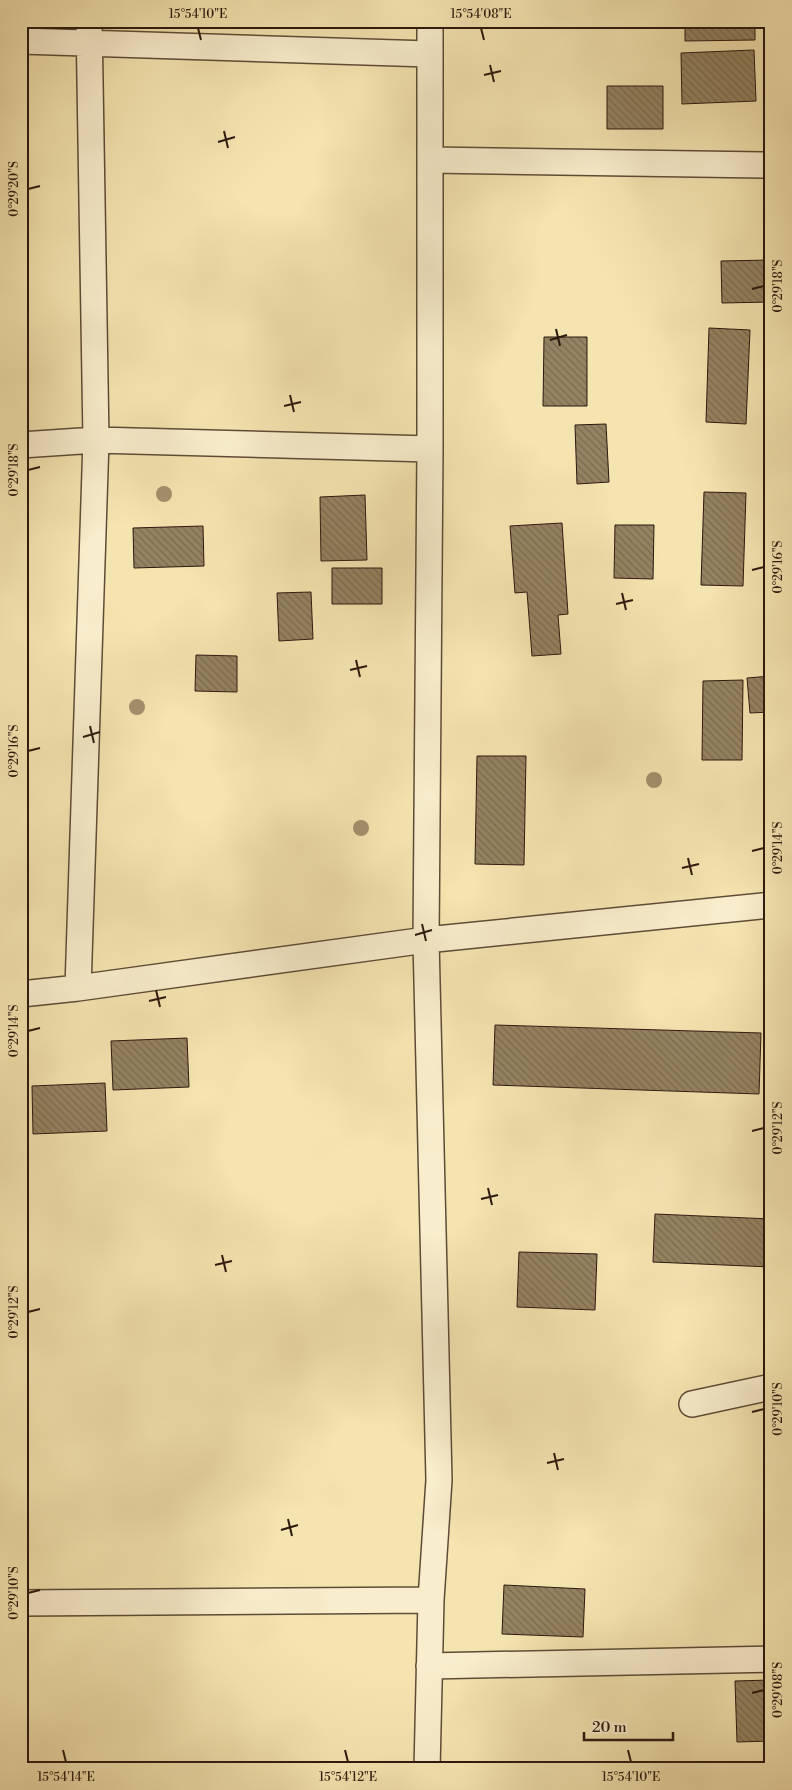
<svg xmlns="http://www.w3.org/2000/svg" width="792" height="1790" font-family="'Libre Bodoni',serif">
	<defs>
		<pattern id="building-back-hatch" width="6" height="6" patternUnits="userSpaceOnUse" patternTransform="scale(1.25)"><rect width="6" height="6" fill="#948362"/><path d="M-1 5l2 2M0 0l6 6M5-1l2 2" fill="none" stroke="#796a4f"/></pattern>
	</defs>
	<rect width="100%" height="100%" fill="#f4e4b0"/>
	<filter id="stains"><feTurbulence type="fractalNoise" baseFrequency=".004" numOctaves="4"/><feColorMatrix values="0 0 0 0 .2 0 0 0 0 .09 0 0 0 0 .02 0 0 0 .5 -.17"/></filter>
	<radialGradient id="worn" r=".72"><stop offset=".6" stop-color="#630" stop-opacity="0"/><stop offset="1" stop-color="#630" stop-opacity=".3"/></radialGradient>
	<path fill="url(#building-back-hatch)" stroke="#2c190e" d="M685 21H755V40L685 41Z
		M765 21H771V42H764Z
		M754 50 756 101 682 104 681 53Z
		M607 86H663V129H607Z
		M771 260V302L722 303 721 261Z
		M709 328 750 330 746 424 706 422Z
		M544 337H587V406H543Z
		M606 424 609 482 577 484 575 425Z
		M704 492 746 493 743 586 701 585Z
		M365 495 367 560 321 561 320 497Z
		M562 523 568 614 558 615 561 654 532 656 527 592 515 593 510 526Z
		M615 525H654L653 579 614 578Z
		M203 526 204 566 134 568 133 528Z
		M332 568H382V604H332Z
		M311 592 313 639 279 641 277 593Z
		M196 655 237 656V692L195 691Z
		M771 676V712L750 713 747 678Z
		M743 680 742 760H702L703 681Z
		M477 756H526L524 865 475 864Z
		M495 1025 761 1033 759 1094 493 1085Z
		M187 1038 189 1087 113 1090 111 1041Z
		M105 1083 107 1131 33 1134 32 1086Z
		M655 1214 771 1219V1267L653 1262Z
		M519 1252 597 1254 595 1310 517 1307Z
		M504 1585 585 1589 583 1637 502 1634Z
		M771 1680V1741L737 1742 735 1681Z"/>
	<g fill="none" stroke-linecap="round" stroke-linejoin="round">
		<defs>
			<path id="minor" d="M21 41 429 54
				M430 160 771 165
				M21 445 96 440 430 449
				M78 988 96 440 89 21
				M21 994 78 988 426 940 771 905
				M692 1404 771 1387
				M21 1603 431 1600
				M429 1666 771 1659
				M427 1769 431 1600 439 1480 426 940 430 449V21"/>
		</defs>
		<use href="#minor" stroke="#5e4c36" stroke-width="28"/>
		<use href="#minor" stroke="#f8edcc" stroke-width="25"/>
	</g>
	<g fill="#a2906d">
		<circle cx="164" cy="494" r="8"/>
		<circle cx="137" cy="707" r="8"/>
		<circle cx="654" cy="780" r="8"/>
		<circle cx="361" cy="828" r="8"/>
	</g>
	<path fill="none" stroke="#2c190e" stroke-width="2" d="M198 28 201 40M481 28 484 40M490 65 494 82M484 75 501 71M224 131 228 148M218 142 235 137M28 189 40 186M752 289 764 286M556 329 560 346M550 340 567 335M290 395 294 412M284 406 301 402M28 470 40 467M752 570 764 567M622 593 626 610M616 604 633 600M356 660 360 677M350 670 367 666M90 726 94 743M83 737 100 732M28 751 40 748M752 851 764 848M688 858 692 875M682 868 699 864M422 924 426 941M415 935 432 930M156 990 160 1007M149 1001 166 997M28 1031 40 1028M752 1131 764 1128M488 1188 492 1205M481 1199 498 1195M222 1255 226 1272M215 1265 232 1261M28 1312 40 1309M752 1412 764 1409M554 1453 558 1470M547 1463 564 1459M288 1519 292 1536M281 1530 298 1525M28 1593 40 1590M752 1693 764 1690M63 1750 66 1762M345 1750 348 1762M628 1750 631 1762"/>
	<rect width="792" height="1790" fill="none" stroke="#f4e4b0" stroke-width="55"/>
	<path d="M584 1732v8h89v-8" fill="none" stroke="#2c190e" stroke-width="2.5"/>
	<text x="592" y="1732" font-size="15" fill="#2c190e" stroke="#f8edcc" stroke-width="4" paint-order="stroke">20 m</text>
	<rect x="28" y="28" width="736" height="1734" fill="none" stroke="#2c190e" stroke-width="2"/>
	<g font-size="12" text-anchor="middle" fill="#2c190e">
		<text x="198" y="18">15°54'10"E</text>
		<text x="481" y="18">15°54'08"E</text>
		<text transform="translate(14 189) rotate(-90)" y="4">0°29'20"S</text>
		<text transform="translate(778 286) rotate(-90)" y="4">0°29'18"S</text>
		<text transform="translate(14 470) rotate(-90)" y="4">0°29'18"S</text>
		<text transform="translate(778 567) rotate(-90)" y="4">0°29'16"S</text>
		<text transform="translate(14 751) rotate(-90)" y="4">0°29'16"S</text>
		<text transform="translate(778 848) rotate(-90)" y="4">0°29'14"S</text>
		<text transform="translate(14 1031) rotate(-90)" y="4">0°29'14"S</text>
		<text transform="translate(778 1128) rotate(-90)" y="4">0°29'12"S</text>
		<text transform="translate(14 1312) rotate(-90)" y="4">0°29'12"S</text>
		<text transform="translate(778 1409) rotate(-90)" y="4">0°29'10"S</text>
		<text transform="translate(14 1593) rotate(-90)" y="4">0°29'10"S</text>
		<text transform="translate(778 1690) rotate(-90)" y="4">0°29'08"S</text>
		<text x="66" y="1781">15°54'14"E</text>
		<text x="348" y="1781">15°54'12"E</text>
		<text x="631" y="1781">15°54'10"E</text>
	</g>
	<rect width="100%" height="100%" filter="url(#stains)"/>
	<rect width="100%" height="100%" fill="url(#worn)"/>
</svg>
